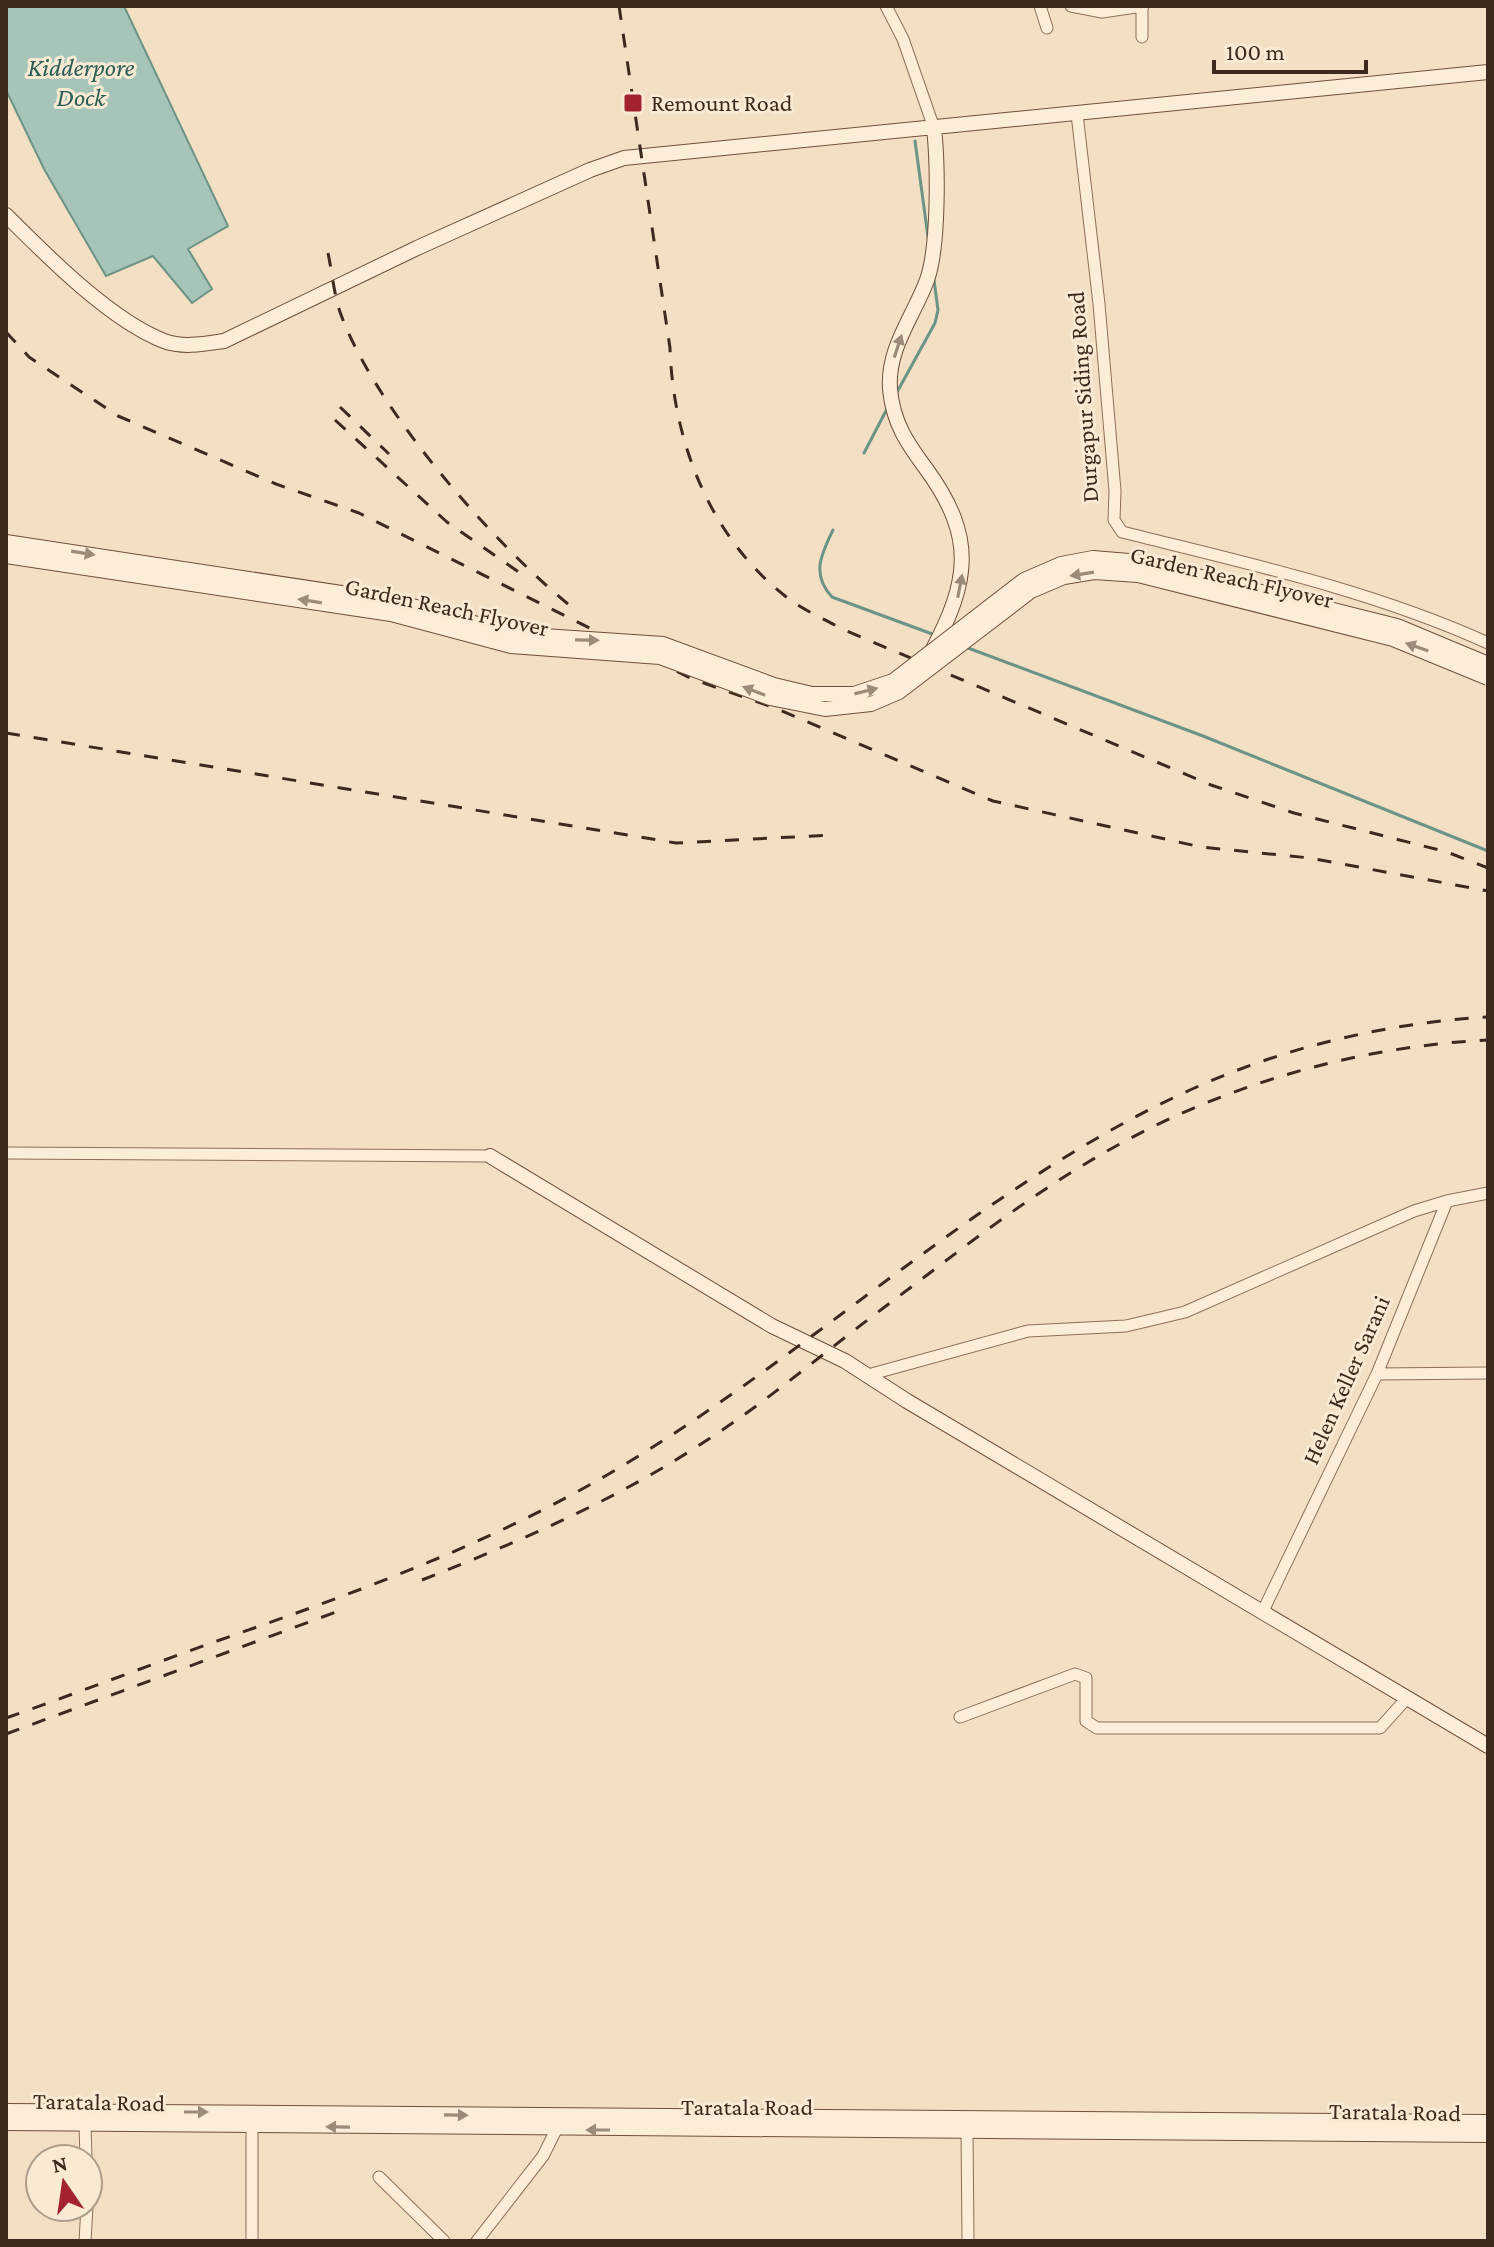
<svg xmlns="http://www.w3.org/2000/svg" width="1494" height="2247" font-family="'Crimson Pro',serif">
	<rect width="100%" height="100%" fill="#f2dfc4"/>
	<path fill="#a6c5b8" stroke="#6b9486" stroke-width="2" d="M6 6H124L228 226 188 249 212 289 192 303 153 256 106 276 44 169 6 90Z"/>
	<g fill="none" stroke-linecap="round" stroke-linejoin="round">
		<path stroke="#6b9486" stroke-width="3" d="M915 141 928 237
			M896 394 935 323 938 310 934 280
			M864 453 888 407
			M833 530C821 555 811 574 832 597L935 635
			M968 648 1203 736 1488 851"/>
		<defs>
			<path id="street" d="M886 6 903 39 934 128
				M1040 6 1047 28
				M1071 6 1102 12 1143 6
				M1142 6V37
				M1077 114 1099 304 1115 491 1114 520 1122 532C1246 563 1371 590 1488 643
				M6 1153 490 1156
				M1377 1374 1488 1373
				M868 1375 1028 1331 1126 1326 1185 1312 1414 1211 1447 1201
				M1262 1613 1377 1374 1447 1201 1488 1193
				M960 1717 1075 1674 1086 1678V1721L1097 1728H1380L1407 1698
				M85 2124 86 2159
				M967 2131 968 2241
				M379 2177 444 2241
				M85 2241 87 2207
				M252 2241V2126
				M477 2241 543 2156 556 2130"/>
			<path id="secondary" d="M6 215C46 255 110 320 164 341 183 348 204 344 224 341L417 248 590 170 624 158 1488 72
				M932 651C969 581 976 538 927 470 907 443 893 423 890 389 887 348 914 316 927 280 939 246 938 165 934 128
				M490 1156 772 1326 845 1361 907 1401 1488 1746
				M6 2111 1488 2122
				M6 2123 1488 2135"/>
		</defs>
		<use href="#street" stroke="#8e6f58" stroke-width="13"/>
		<use href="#secondary" stroke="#70503b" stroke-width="16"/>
		<use href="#street" stroke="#fcedd8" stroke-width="11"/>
		<use href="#secondary" stroke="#fcedd8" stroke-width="14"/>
		<path stroke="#3d291d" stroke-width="3" stroke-dasharray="14 14" stroke-linecap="butt" d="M619 6 670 348C673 445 713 544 793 602 808 612 826 620 842 629L1211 785 1294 813 1447 852 1488 868
			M328 253C332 272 334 294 340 312 374 407 490 540 568 604
			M6 332 29 357 118 416 276 484 359 513 692 679 775 708 993 801 1201 847 1310 858 1488 891
			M340 407 389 454
			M335 420 447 522 520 573
			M6 733 676 843 832 835
			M422 1580C518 1542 614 1501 701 1444 764 1404 822 1354 882 1309 949 1259 1017 1204 1090 1161 1210 1089 1348 1047 1488 1040
			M6 1718C77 1693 147 1666 217 1641 352 1594 483 1547 607 1475 808 1358 977 1187 1190 1090 1284 1047 1386 1023 1488 1017
			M6 1734 336 1612"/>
		<defs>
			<path id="secondary-bridge" d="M6 542 394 601 514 634 663 644 774 685 812 694H854L893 681 1024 580 1061 564 1093 558 1141 562 1397 626 1488 664
				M6 556 391 614 511 646 660 657 770 698 825 709 871 704 899 692 1031 591 1064 577 1094 572 1138 575 1393 639 1488 678"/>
		</defs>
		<use href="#secondary-bridge" stroke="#70503b" stroke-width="16" stroke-linecap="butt"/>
		<use href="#secondary-bridge" stroke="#fcedd8" stroke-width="14"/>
	</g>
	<defs><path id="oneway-solid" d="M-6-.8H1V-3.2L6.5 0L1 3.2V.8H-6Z" transform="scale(2)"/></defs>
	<g fill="#9c8b7a">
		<use href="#oneway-solid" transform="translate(898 346) rotate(-72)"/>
		<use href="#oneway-solid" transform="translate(83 553) rotate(9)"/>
		<use href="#oneway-solid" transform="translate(1082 574) rotate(171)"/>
		<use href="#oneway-solid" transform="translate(960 586) rotate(-79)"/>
		<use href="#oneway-solid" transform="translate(310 601) rotate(-171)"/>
		<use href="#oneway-solid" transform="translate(587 640) rotate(1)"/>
		<use href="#oneway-solid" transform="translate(1417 647) rotate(-161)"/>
		<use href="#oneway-solid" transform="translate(754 691) rotate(-159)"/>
		<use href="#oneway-solid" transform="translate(866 691) rotate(-14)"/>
		<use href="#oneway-solid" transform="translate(196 2112)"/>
		<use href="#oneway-solid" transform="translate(456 2115) rotate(1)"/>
		<use href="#oneway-solid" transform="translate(338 2127) rotate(-179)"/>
		<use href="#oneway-solid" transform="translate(598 2130) rotate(180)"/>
	</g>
	<rect fill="#a32231" stroke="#f9ead4" stroke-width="3" x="623" y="93" width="20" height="20" rx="4"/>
	<g text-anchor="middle" stroke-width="6" stroke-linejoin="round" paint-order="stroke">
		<g font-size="24" fill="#3d291d" stroke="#f9ead4" text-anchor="start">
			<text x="651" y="111">Remount Road</text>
		</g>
		<g font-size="24" fill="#3d291d" stroke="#f9ead4">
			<text transform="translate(1083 397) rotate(-94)" y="8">Durgapur Siding Road</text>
			<text transform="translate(1232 577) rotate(13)" y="8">Garden Reach Flyover</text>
			<text transform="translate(447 607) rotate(12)" y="8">Garden Reach Flyover</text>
			<text transform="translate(1346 1380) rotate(-66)" y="8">Helen Keller Sarani</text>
			<text transform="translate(99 2102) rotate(1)" y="8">Taratala Road</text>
			<text x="747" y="2115">Taratala Road</text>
			<text transform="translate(1395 2112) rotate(1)" y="8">Taratala Road</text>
		</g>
		<g font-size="26" font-style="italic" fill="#2b5e56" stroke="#f9ead4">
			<text x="81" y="76">Kidderpore<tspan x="81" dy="30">Dock</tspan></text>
		</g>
	</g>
	<rect width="1494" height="2247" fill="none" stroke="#3d291d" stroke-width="16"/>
	<g transform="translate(64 2183) rotate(347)"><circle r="38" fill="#f9ead4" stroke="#ae9d8b" stroke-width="2"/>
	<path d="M0-6L14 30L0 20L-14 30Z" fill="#a32231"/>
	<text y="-12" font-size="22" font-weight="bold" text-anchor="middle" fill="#3d291d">N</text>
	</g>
	<path d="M1214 60v12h152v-12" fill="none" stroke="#3d291d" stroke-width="4"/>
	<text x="1226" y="60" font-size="24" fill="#3d291d" stroke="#f9ead4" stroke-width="6" paint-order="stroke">100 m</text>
</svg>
